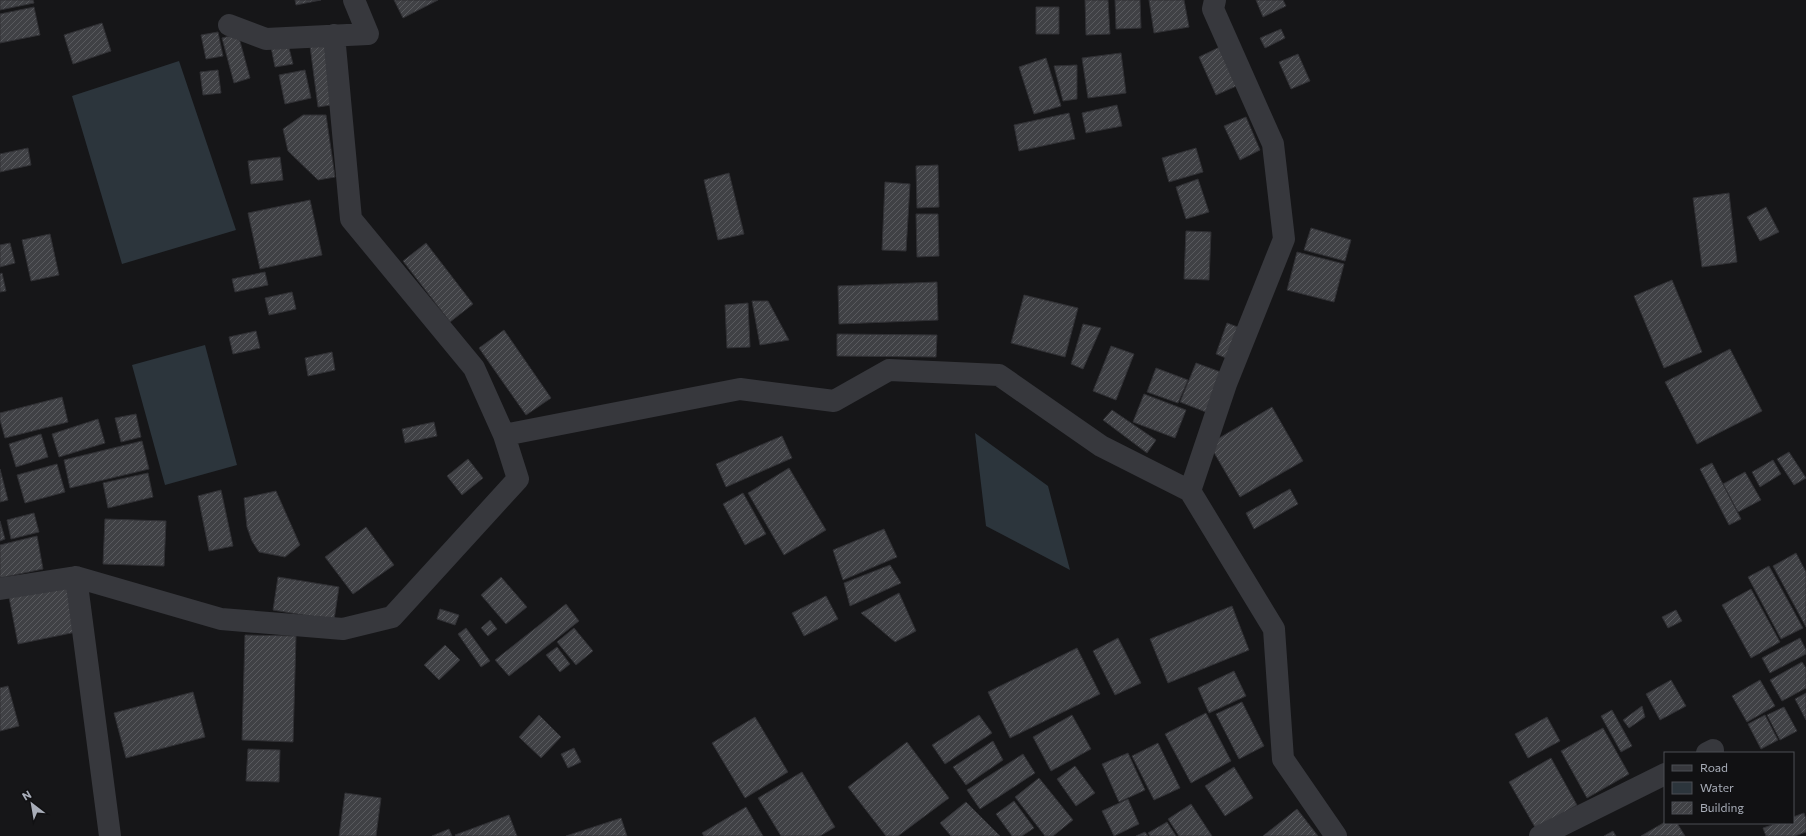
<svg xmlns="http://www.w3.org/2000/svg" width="1806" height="836" font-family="Commissioner,sans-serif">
	<defs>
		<pattern id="building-hatch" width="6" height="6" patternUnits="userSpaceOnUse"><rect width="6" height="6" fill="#404145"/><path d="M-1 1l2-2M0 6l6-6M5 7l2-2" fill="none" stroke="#595a5e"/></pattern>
	</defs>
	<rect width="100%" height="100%" fill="#161618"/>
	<path fill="#2c353c" d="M179 61 236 230 122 264 72 96Z
		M205 345 237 465 165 485 132 365Z
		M975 433 1048 486 1070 570 986 526Z"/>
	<path fill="url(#building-hatch)" stroke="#303034" d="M0 0H33L34 3 0 10Z
		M295 0H321L296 5Z
		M394 0H438L403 18Z
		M1085 0H1108L1110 34 1086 35Z
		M1115 0H1140L1141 28 1116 29Z
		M1149 0H1184L1189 27 1154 33Z
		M1256 0H1283L1286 6 1263 17Z
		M34 7 40 35 0 43V14Z
		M1036 7H1059V34H1036Z
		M102 23 111 51 73 64 64 35Z
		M1281 29 1285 38 1265 48 1260 38Z
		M218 32 223 56 206 59 201 35Z
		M238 34 250 78 234 83 222 38Z
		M330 43 338 104 318 107 310 46Z
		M288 44 293 64 275 67 271 47Z
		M1224 45 1241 84 1216 95 1199 57Z
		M1121 53 1126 93 1088 98 1082 58Z
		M1298 54 1310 81 1291 89 1279 62Z
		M1046 58 1061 106 1034 114 1019 67Z
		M1077 65V99L1063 101 1054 66Z
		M218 70 221 93 203 95 200 72Z
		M305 70 311 98 285 104 279 75Z
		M1117 105 1122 126 1086 133 1082 113Z
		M1069 113 1075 139 1019 151 1014 125Z
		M303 115H326L335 177 318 180 288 151 283 129Z
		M1246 117 1260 150 1240 160 1224 126Z
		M28 148 31 165 0 172V154Z
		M1196 148 1203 172 1169 182 1162 158Z
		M280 157 283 180 251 184 248 161Z
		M938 165 939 207 917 208 916 166Z
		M729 173 744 234 718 240 704 180Z
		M1198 179 1209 212 1186 219 1176 187Z
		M885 182 910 184 906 251 882 250Z
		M1729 193 1737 262 1702 267 1693 198Z
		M310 200 322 255 260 269 248 213Z
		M1766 207 1779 232 1760 241 1747 217Z
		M916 214H938L939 256 917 257Z
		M1311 228 1351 240 1345 261 1304 250Z
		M1186 231 1211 232 1209 280 1184 279Z
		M50 234 59 275 31 281 22 240Z
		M10 243 15 263 0 267V245Z
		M426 243 473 304 450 322 403 261Z
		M1297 252 1344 264 1334 302 1287 290Z
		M265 272 268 285 235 292 232 279Z
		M2 273 6 291 0 292V274Z
		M1672 280 1702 352 1664 368 1634 296Z
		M937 282 938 320 839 324 838 286Z
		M292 292 296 309 269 315 265 298Z
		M1024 295 1078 308 1065 357 1011 343Z
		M752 301H768L789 340 760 345Z
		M748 303 750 347 727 348 725 305Z
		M1227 323 1243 329 1231 360 1216 354Z
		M1083 324 1101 328 1083 369 1071 364Z
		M504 330 551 398 526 415 479 348Z
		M256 331 260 348 233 354 229 337Z
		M837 334 937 335 936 357 837 356Z
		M1111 346 1134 354 1116 400 1093 391Z
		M1730 349 1762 411 1697 444 1665 382Z
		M332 352 335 370 308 376 305 358Z
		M1196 363 1226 374 1211 414 1180 402Z
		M1156 368 1188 380 1178 403 1147 392Z
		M1144 394 1186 410 1175 438 1133 422Z
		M62 397 68 422 5 438 0 420V413Z
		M1272 407 1303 461 1240 497 1209 444Z
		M1112 410 1156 440 1147 453 1103 420Z
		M136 414 141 437 121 442 115 418Z
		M98 419 105 443 59 457 52 434Z
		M434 422 437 436 405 443 402 429Z
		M41 434 48 457 16 467 9 444Z
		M782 436 792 458 726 487 716 464Z
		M142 441 149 469 70 488 64 460Z
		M1789 452 1806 478 1794 485 1777 459Z
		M468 459 483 478 462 495 447 476Z
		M1773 460 1781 474 1760 487 1752 472Z
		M1712 463 1741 519 1729 525 1700 469Z
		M57 464 65 492 25 503 17 475Z
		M789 468 826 530 784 555 748 493Z
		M0 469 8 500 0 502Z
		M1745 472 1761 500 1738 512 1723 484Z
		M148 473 153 497 108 508 103 483Z
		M1290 489 1298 504 1254 529 1246 513Z
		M221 490 233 546 209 551 198 496Z
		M276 491 300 545 285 557 259 552 252 541 247 527 244 498Z
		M743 493 766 534 745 545 723 504Z
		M34 513 39 532 11 539 7 520Z
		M105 519 166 521 164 566 103 564Z
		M0 521 5 539 0 541Z
		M366 527 394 565 353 594 325 557Z
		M884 529 897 557 843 580 833 550Z
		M37 536 43 569 0 578V545Z
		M1796 553 1806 572V627L1773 566Z
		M890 565 901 583 850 606 844 583Z
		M1769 566 1803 628 1781 639 1748 577Z
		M278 577 339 587 334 620 273 610Z
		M501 577 527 607 506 624 481 595Z
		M67 585 76 632 18 644 9 597Z
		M1751 589 1780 642 1751 658 1722 605Z
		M899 593 916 631 895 642 861 613Z
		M826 596 838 619 804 636 792 613Z
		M566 604 579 621 509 676 495 660Z
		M1232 606 1249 650 1168 683 1150 639Z
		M440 609 459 615 455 625 437 619Z
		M1676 610 1682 621 1668 628 1662 617Z
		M490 620 497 629 488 636 481 628Z
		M466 628 490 661 481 667 458 634Z
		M574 628 593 651 576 665 557 642Z
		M245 635 296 636 293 742 242 740Z
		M1118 638 1141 683 1115 695 1093 651Z
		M1800 638 1806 650V654L1770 673 1762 658Z
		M445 645 460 660 439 680 424 665Z
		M557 647 570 664 560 672 546 655Z
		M1077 648 1100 694 1010 738 988 692Z
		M1802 662 1806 668V688L1782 701 1770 680Z
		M1234 671 1246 696 1209 713 1198 688Z
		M1671 680 1686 706 1660 720 1646 694Z
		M1760 680 1775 706 1747 722 1732 696Z
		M8 686 19 726 0 731V688Z
		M193 692 205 737 126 758 114 713Z
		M1806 693V720L1795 699Z
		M1242 702 1264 746 1239 759 1216 714Z
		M1642 706 1645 717 1629 728 1623 720Z
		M1784 707 1797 731 1780 740 1767 715Z
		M1612 710 1632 746 1621 752 1601 716Z
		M1206 713 1231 761 1191 783 1165 734Z
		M539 715 561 737 541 758 519 737Z
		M979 715 992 733 945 764 932 745Z
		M1072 715 1091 749 1051 771 1033 737Z
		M1765 715 1778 740 1761 749 1748 724Z
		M755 717 788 772 745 798 712 743Z
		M1547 717 1560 741 1528 758 1515 734Z
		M1603 728 1629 774 1587 798 1561 751Z
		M993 741 1003 760 966 785 953 767Z
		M907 742 949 798 898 836H886L848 787Z
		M1158 743 1180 788 1154 800 1132 756Z
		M574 748 581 762 568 768 561 754Z
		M248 749 280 750 279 782 246 781Z
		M1128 753 1145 790 1119 802 1102 764Z
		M1023 754 1035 773 980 809 967 790Z
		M1551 758 1577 805 1536 829 1509 782Z
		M1075 766 1095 793 1076 806 1057 779Z
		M1234 767 1253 798 1225 816 1205 786Z
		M802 772 835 827 820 836H781L758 798Z
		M1039 778 1073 820 1053 836H1045L1015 797Z
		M345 793 381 798 376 836H339Z
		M1128 799 1139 824 1114 836 1102 811Z
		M1014 801 1034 828 1022 836H1012L996 814Z
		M966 802 1000 836H951L940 823Z
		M1191 804 1212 836H1179L1168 819Z
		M746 807 763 836H704L702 833Z
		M1297 809 1318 836H1263Z
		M1804 813 1806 819V832L1795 836H1766L1763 828 1778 823H1793V817Z
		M509 815 517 836H456L455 835Z
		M621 818 627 836H566Z
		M1167 822 1176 836H1150L1148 833Z
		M1665 822 1677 823 1685 836H1641Z
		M449 829 452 836H432Z
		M1613 831 1616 836H1604Z
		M1145 832 1148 836H1136Z"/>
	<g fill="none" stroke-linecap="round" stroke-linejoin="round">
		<path stroke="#37383d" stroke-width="22" d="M229 25 266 39 368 34 354 0
			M504 435 740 389 834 401 889 370 999 375 1101 446 1190 491 1274 629 1283 759 1336 836
			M1190 491 1226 384 1284 239 1273 144 1213 9 1215 0
			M76 577 110 836
			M0 589 76 577 221 619 343 629 392 617 518 479 504 435 474 368 351 219 334 35
			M1707 753 1713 750
			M1540 836 1665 774"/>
	</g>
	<rect x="1664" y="752" width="130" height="72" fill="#111113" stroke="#4d4f55"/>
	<rect x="1672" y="765" width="20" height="6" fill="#37383d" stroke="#4d4f55"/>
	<text x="1700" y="772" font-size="12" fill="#a8adb8">Road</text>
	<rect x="1672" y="782" width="20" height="12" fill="#2c353c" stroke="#4d4f55"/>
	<text x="1700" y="792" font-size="12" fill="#a8adb8">Water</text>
	<rect x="1672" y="802" width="20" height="12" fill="url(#building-hatch)" stroke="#4d4f55"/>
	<text x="1700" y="812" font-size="12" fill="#a8adb8">Building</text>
	<g transform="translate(32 804) rotate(329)" stroke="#111113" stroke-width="3" paint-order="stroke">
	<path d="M0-3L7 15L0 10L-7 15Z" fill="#a8adb8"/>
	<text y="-6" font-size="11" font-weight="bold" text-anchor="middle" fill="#a8adb8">N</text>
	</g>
</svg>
